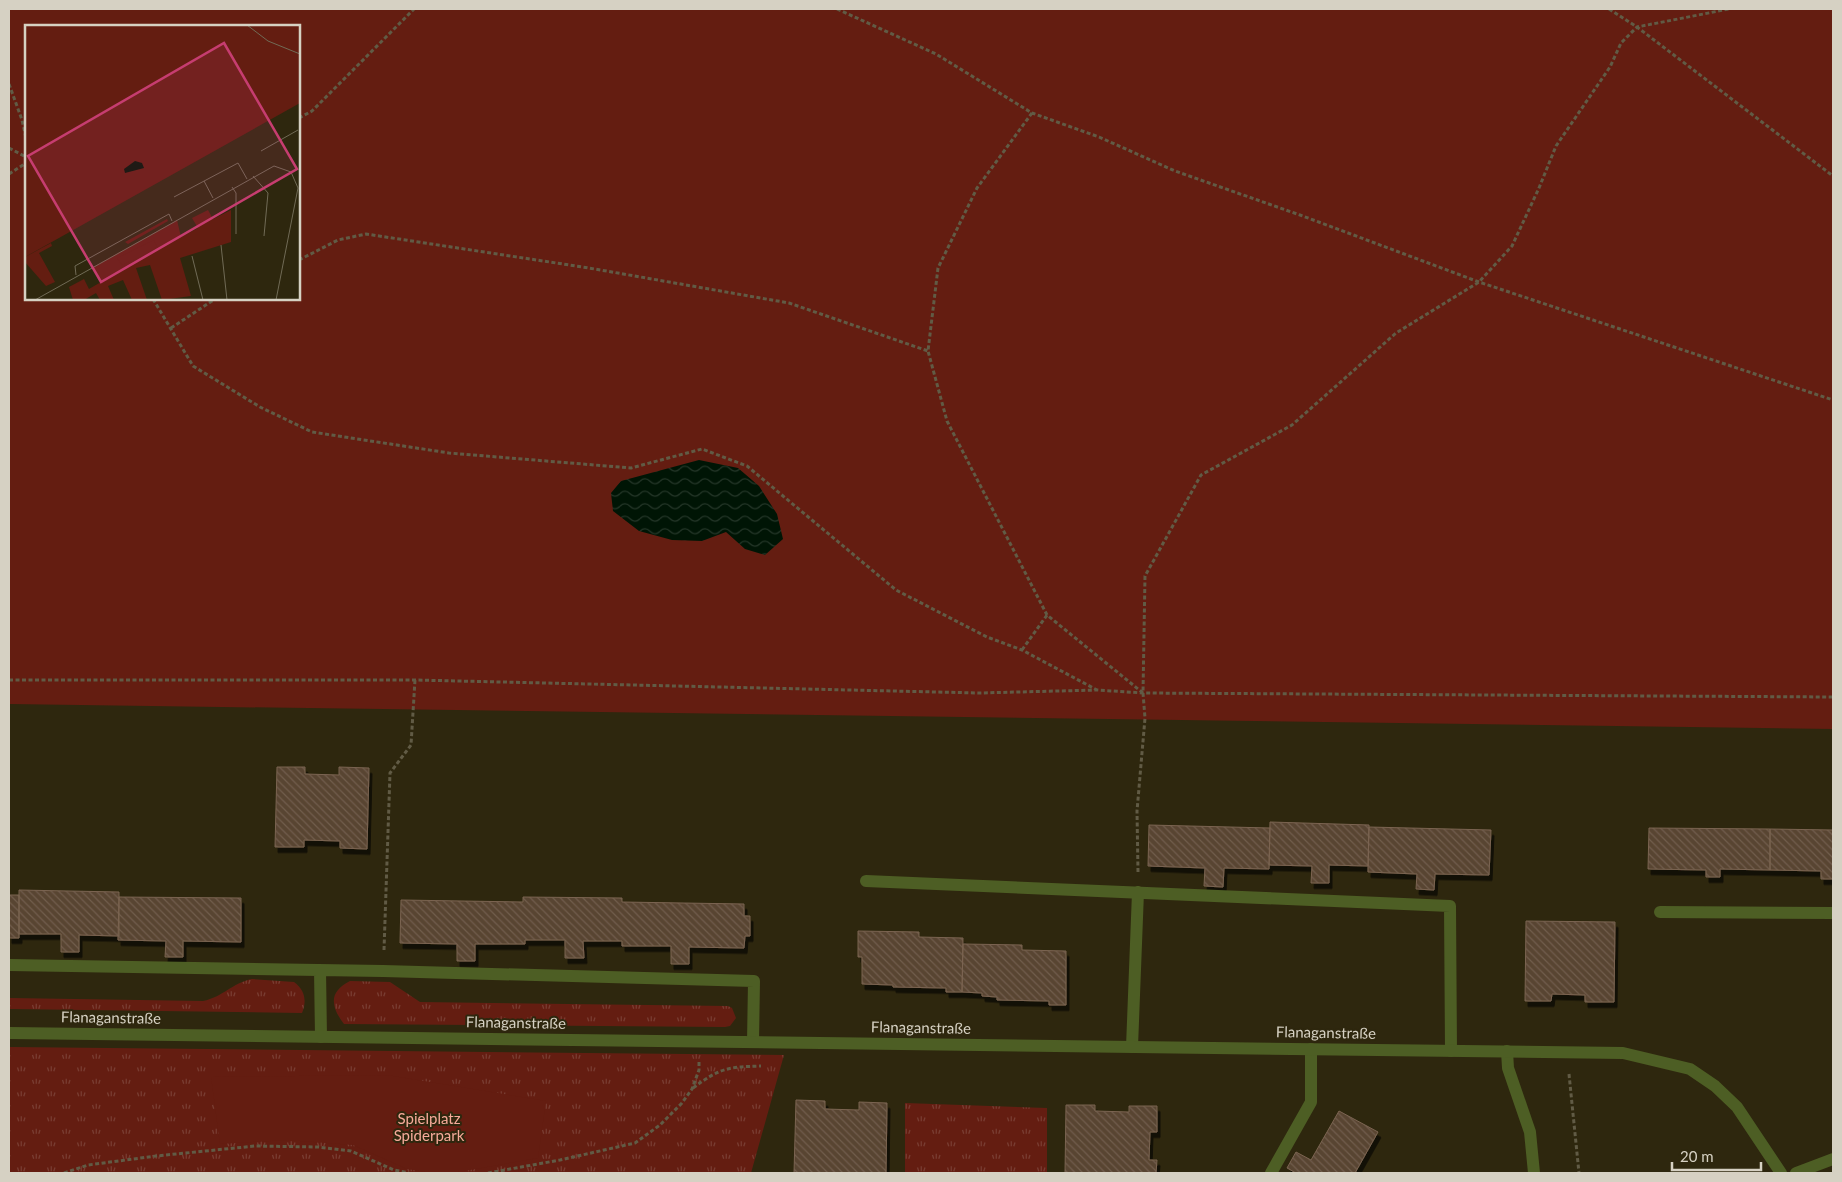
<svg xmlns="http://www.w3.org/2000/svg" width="1842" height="1182" font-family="Lato,sans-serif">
	<defs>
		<pattern id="grass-tufts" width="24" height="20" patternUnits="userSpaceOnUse" patternTransform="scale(1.25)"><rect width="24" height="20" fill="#641d11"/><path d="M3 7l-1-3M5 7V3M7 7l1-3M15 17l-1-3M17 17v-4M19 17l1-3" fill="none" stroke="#793d32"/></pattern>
		<pattern id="water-waves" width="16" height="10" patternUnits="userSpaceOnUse" patternTransform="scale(1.25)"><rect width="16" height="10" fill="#001505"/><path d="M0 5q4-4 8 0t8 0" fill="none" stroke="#243628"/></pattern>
		<pattern id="building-back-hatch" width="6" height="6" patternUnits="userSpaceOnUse" patternTransform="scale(1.25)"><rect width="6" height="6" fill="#594431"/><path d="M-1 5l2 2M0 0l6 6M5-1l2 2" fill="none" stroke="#705e4d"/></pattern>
		<filter id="shadow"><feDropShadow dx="3" dy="5.5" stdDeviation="0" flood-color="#0009"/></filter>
	</defs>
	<rect width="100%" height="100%" fill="#2e270e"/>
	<path fill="url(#grass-tufts)" d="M252 979 294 982C305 990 307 1001 302 1013L9 1009V998L203 1001C223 997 232 983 252 979Z
		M350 981 390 982 420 1002 728 1006 732 1008 736 1018 730 1026 725 1027 344 1024C331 1007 328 992 350 981Z
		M9 1047 784 1055 751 1173H9Z
		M905 1103 1047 1108V1173H905Z"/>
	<path fill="#641d11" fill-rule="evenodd" d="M9 9H1833V729L9 704ZM26 26H299V299H26Z
		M387 1075 546 1101 538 1158 453 1173H431L407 1169 353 1145 287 1140 220 1144 211 1077Z"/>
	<path fill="url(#water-waves)" d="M699 460 738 468 759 486 777 514 783 539 765 555 745 549 726 532 702 541 672 540 639 531 613 511 611 493 621 481Z"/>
	<path fill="url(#building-back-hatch)" stroke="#7b6451" filter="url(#shadow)" d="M277 767H305V774L339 775V767L369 768 367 849 340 848V841L304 840V847H275Z
		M1270 822 1369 825 1368 866 1329 865V883H1311L1312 866 1269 865Z
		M1149 825 1270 828 1269 869 1224 868 1223 887 1204 886 1205 868 1148 866Z
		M1369 827 1491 830 1489 875 1435 874 1434 890 1416 889 1417 874 1368 872Z
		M1649 828 1770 829V870L1720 869V877H1706V870L1648 869Z
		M1770 829 1833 830V879H1821V871L1770 870Z
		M19 890 119 892V936L79 935V952H61V934H19Z
		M9 895H19V938H9Z
		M119 897 241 898V942L183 941V957H165L166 941 118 940Z
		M523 897 622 898V902L744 904V916H750V936H745L744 948 689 947V964H671V946H622V941H583L584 958H565V940H525V944H475V961H457V944L400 943 401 900 523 902Z
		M1526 921 1615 922 1614 1002H1585V995L1552 994 1551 1001H1525Z
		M858 931 919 932V937L963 938 962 992H946V988L893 987V985L862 984V957H858Z
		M963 944 1022 945V950L1066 951V1005H1049V1001L997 1000V997L982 996V993L962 992Z
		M796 1100 825 1101V1109L859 1110V1102L887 1103 886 1173H794Z
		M1066 1105H1095V1111L1129 1112V1106H1157V1132H1150L1149 1160H1157L1156 1173H1065Z
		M1339 1111 1378 1132 1355 1173H1296L1287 1168 1296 1152 1311 1160Z"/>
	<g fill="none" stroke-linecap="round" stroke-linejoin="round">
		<path stroke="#615b45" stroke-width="3" stroke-dasharray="4 2.5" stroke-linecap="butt" d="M837 9 936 54 1032 113 1099 137 1175 171 1300 215 1479 282 1833 400
			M1609 9 1637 27 1833 176
			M9 84 22 120 26 138
			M1032 113 977 188 938 268 928 351 947 421 1047 615 1143 693
			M299 118 312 111 414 9
			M9 148 26 157
			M9 174 26 163
			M299 260 338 240 366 234 589 268 789 303 928 351
			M153 299 193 366 260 407 312 432 449 453 631 468 702 449 747 466 896 590 987 637 1022 650 1097 690
			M171 328 215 299
			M1022 650 1047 615
			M9 680H415L979 693 1097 690 1143 693 1833 697
			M1138 872 1137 811 1145 718 1143 693 1145 576 1201 475 1292 425 1396 333 1479 282 1512 246 1539 188 1556 146 1610 67 1621 43 1637 27 1729 9
			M384 950 390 773 411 745 415 680
			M1569 1074 1579 1173
			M693 1088C720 1068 727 1067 761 1066
			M64 1173 88 1165 156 1156 255 1146 318 1147 351 1151 394 1170 409 1173
			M488 1173 560 1160 635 1143 660 1125 682 1103 692 1089 699 1070V1062"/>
		<path stroke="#4d5e24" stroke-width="12" d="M866 881 1450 906 1451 1051
			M1660 912 1833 913
			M9 965 383 971 754 981 753 1042
			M320 970 321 1037
			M1132 1047 1138 892
			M1507 1051 1508 1068 1530 1132 1534 1173
			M1271 1173 1311 1102V1049
			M1796 1173 1833 1159"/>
		<path stroke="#4d5e24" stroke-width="12" d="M9 1033 1623 1053 1690 1069 1715 1086 1737 1107 1781 1173"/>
	</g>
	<g text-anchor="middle" stroke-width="4" stroke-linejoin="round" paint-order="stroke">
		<g font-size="15" fill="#d6d1c3" stroke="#2e270e">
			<text transform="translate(111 1018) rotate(1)" y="5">Flanaganstraße</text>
			<text transform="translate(516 1023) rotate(1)" y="5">Flanaganstraße</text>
			<text transform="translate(921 1028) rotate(1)" y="5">Flanaganstraße</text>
			<text transform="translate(1326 1033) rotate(1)" y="5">Flanaganstraße</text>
		</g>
		<g font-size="15" fill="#f7aa9a" stroke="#2e270e">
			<text x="429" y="1124">Spielplatz<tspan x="429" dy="17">Spiderpark</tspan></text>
		</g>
	</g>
	<g transform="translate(25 25)">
		<rect width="275" height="275" fill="#2e270e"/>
		<path d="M183 185 188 194 206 185V217L155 233 166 271 137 275 125 240 111 243 122 275H107L98 255 83 261 89 275H75L71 268 59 275H48L44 262 59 254 64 264 76 257 68 242 152 195 156 212 173 203 167 193ZM142 194 143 196 103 219 100 217ZM26 218 27 221 14 228 30 257 21 261 0 237V232Z" fill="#641d11"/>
		<path d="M0 0H275V78L0 232ZM129 215 132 222 122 229 97 240 92 233Z" fill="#641d11"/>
		<path d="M110 136 117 138 119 143 100 148 99 144Z" fill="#001505"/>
		<path fill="none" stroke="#716b56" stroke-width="1" d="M222 0 243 16 275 29M236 126 273 105M228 151 243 168 239 211M179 156 188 173M207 162 211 168V209M149 172 213 138 222 154M196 220 202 275M167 231 178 275M51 250 50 241 144 189 147 196M10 275 249 141 266 147 273 163 251 275"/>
		<path fill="#c63d70" fill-opacity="0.15" stroke="#c63d70" stroke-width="2.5" d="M199 18 272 144 76 257 3 131Z"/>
		<rect width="275" height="275" fill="none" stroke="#d6d1c3" stroke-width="2.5"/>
	</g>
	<rect width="1842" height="1182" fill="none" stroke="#d6d1c3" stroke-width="20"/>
	<path d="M1672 1162v8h89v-8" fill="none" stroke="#d6d1c3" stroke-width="2.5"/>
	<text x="1680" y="1162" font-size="15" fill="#d6d1c3" stroke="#2e270e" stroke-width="4" paint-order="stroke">20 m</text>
</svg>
